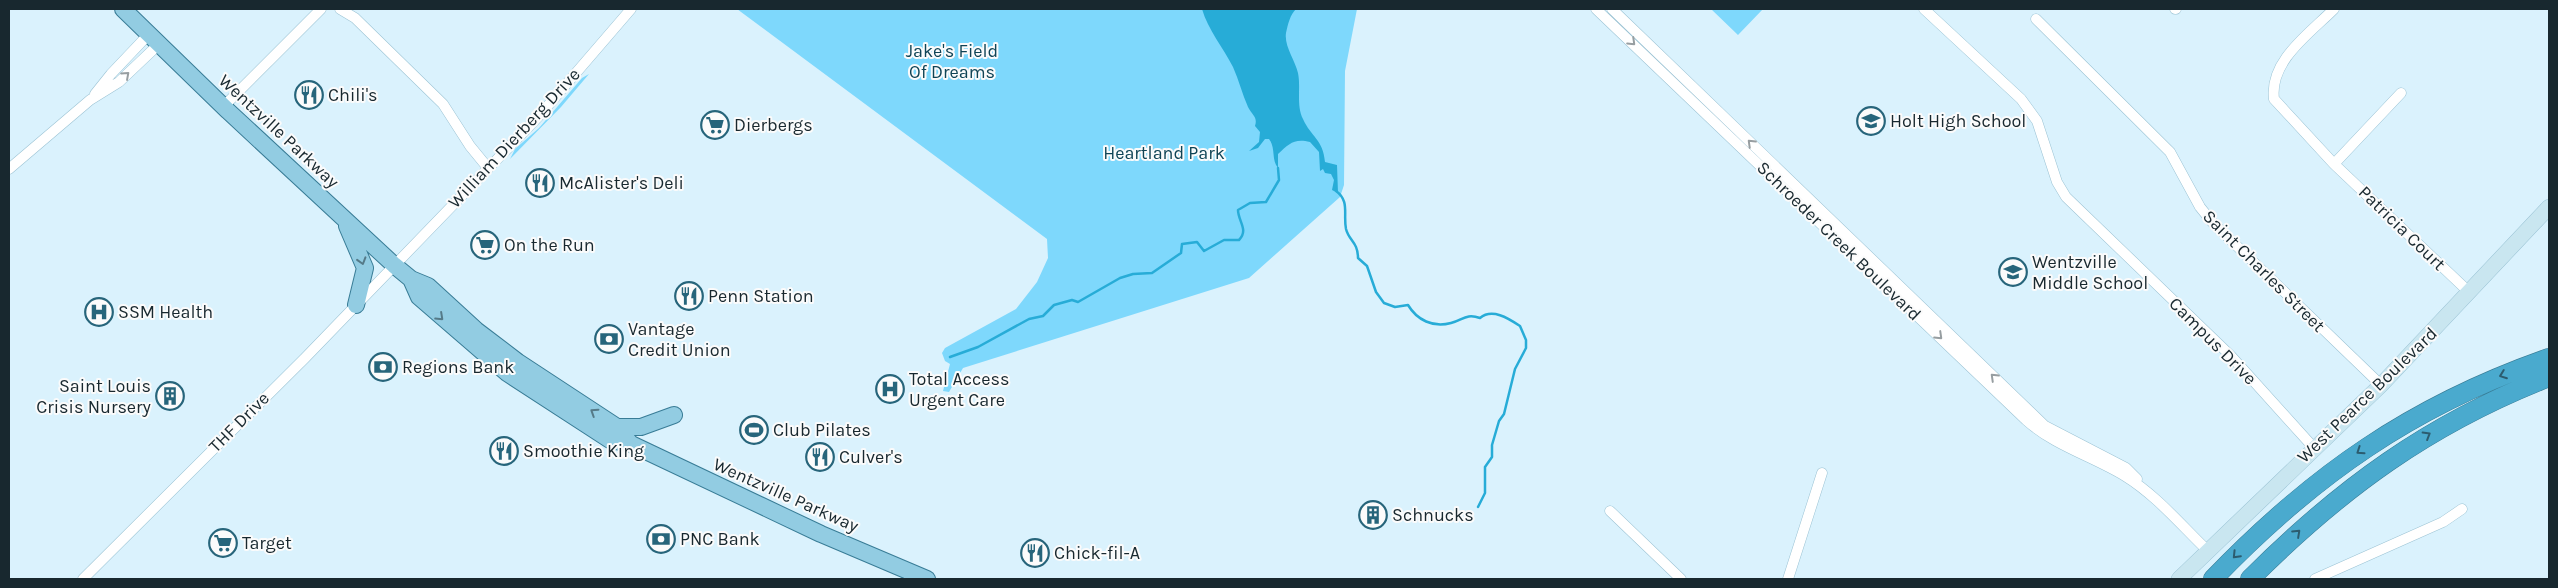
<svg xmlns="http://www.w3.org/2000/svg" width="2558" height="588" font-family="Karla,sans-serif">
	<rect width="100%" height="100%" fill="#daf2fd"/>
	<path fill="#7ed8fc" d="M737 9H1357L1345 71 1344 185 1340 197 1249 278 963 368 949 392 943 391 950 364 945 361 942 353 945 348 1016 309 1037 282 1048 258 1047 239Z
		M1711 9H1763L1738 35Z
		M589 74 561 107 510 159 515 149 539 128 582 78Z"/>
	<path fill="#27acd7" d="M1202 9H1296C1290 15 1288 24 1286 33 1284 46 1295 60 1298 73 1301 88 1296 105 1303 119 1311 137 1323 139 1325 162L1337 165 1338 193 1332 190 1334 180 1331 174 1325 173 1323 169 1320 171 1319 152 1310 142C1294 138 1289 144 1278 154V168C1271 159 1276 148 1269 139H1265L1258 148 1249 151 1259 142 1260 132 1255 126C1258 117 1252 115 1248 107 1242 94 1239 80 1233 67 1223 47 1208 30 1202 9Z"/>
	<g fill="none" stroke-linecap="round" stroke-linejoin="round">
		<path stroke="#27acd7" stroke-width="2.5" d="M1336 191C1350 201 1343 214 1346 229 1349 241 1358 242 1358 258L1367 266 1376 292 1384 303 1395 307 1408 305C1417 320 1433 328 1451 323 1463 320 1466 313 1480 318 1492 308 1508 318 1520 326L1526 340V348L1515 369 1504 414 1499 421 1492 445V457L1485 467V493L1478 507
			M950 357 978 347 1029 319 1043 316 1054 305 1072 300 1078 302 1120 278 1133 274 1152 273 1181 253 1182 244 1197 242 1204 251 1224 240H1239C1249 230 1238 221 1238 210L1250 203 1266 202 1279 180 1278 168"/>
		<defs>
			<path id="street" d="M340 9 355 18 443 104 470 146 488 168
				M1596 9 2026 420C2055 446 2092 456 2125 476 2156 495 2181 525 2207 550
				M1612 9 2045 426 2126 468 2137 479
				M1924 9 2021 99 2037 121 2057 182 2066 197 2231 356 2314 448
				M2175 9H2176
				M2334 9C2310 33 2269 61 2274 99L2334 164
				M2036 19 2170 152 2200 207 2212 222 2381 385
				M2401 93 2334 164 2470 293
				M95 94 111 74 148 35
				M223 107 321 9
				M9 169 90 100 119 82 158 45
				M1610 511 1681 579
				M83 579 305 358 538 117 631 9
				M1788 579 1822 473
				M2315 579 2443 522 2462 509"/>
			<path id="secondary" d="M2179 579 2381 385 2549 207"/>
			<path id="primary" d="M123 9 228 111 394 265 411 279 428 286 476 330 518 362 617 427 631 444
				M347 226 365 268 356 305
				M411 279 419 297 507 373 610 440 631 444 821 534 927 579
				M617 427H641L674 415"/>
			<path id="highway" d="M2213 579C2313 475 2412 406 2549 358
				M2250 579C2341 488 2429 424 2549 377"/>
		</defs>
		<use href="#street" stroke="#9bc3d4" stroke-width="11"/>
		<use href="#secondary" stroke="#9bc3d4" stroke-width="16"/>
		<use href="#primary" stroke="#387c96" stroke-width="18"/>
		<use href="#highway" stroke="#387c96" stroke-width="20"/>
		<use href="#street" stroke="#fff" stroke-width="10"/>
		<use href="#secondary" stroke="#c9e6f0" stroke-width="15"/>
		<use href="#primary" stroke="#92cce2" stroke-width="16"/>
		<use href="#highway" stroke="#4aaace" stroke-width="19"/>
	</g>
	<defs><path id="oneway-chevron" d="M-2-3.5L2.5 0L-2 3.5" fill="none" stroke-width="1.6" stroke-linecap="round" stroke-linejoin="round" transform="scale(1.25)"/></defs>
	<g stroke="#979ea1">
		<use href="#oneway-chevron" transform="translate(1632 42) rotate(44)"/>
		<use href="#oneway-chevron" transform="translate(126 75) rotate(-42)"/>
		<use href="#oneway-chevron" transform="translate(1751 143) rotate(-136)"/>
		<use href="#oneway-chevron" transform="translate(1939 336) rotate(44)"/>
		<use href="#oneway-chevron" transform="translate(1994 377) rotate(-136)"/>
	</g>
	<g stroke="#557a88">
		<use href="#oneway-chevron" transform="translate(362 261) rotate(73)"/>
		<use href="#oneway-chevron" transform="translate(440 317) rotate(43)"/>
		<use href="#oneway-chevron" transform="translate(594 412) rotate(-147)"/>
	</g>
	<g stroke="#2c5c6f">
		<use href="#oneway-chevron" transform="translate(2503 375) rotate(159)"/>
		<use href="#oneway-chevron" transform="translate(2427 435) rotate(-31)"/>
		<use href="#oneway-chevron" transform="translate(2360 451) rotate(146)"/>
		<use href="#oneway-chevron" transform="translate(2297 533) rotate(-43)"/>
		<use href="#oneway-chevron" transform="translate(2236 555) rotate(134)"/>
	</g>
	<defs>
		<symbol id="restaurant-ring" viewBox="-11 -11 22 22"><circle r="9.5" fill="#fbfbfb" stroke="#27657b" stroke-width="1.5"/><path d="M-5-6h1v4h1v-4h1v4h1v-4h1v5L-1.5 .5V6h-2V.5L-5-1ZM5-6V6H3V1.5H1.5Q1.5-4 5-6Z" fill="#27657b"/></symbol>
		<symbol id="school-ring" viewBox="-11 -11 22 22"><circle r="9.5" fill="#fbfbfb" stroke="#27657b" stroke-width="1.5"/><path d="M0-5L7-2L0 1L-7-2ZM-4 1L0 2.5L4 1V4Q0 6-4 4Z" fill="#27657b"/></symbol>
		<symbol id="supermarket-ring" viewBox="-11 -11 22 22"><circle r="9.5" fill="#fbfbfb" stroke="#27657b" stroke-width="1.5"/><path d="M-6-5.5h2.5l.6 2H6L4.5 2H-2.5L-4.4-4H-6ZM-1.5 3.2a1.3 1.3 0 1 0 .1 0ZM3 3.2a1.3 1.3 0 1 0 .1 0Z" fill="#27657b"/></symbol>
		<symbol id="hospital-ring" viewBox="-11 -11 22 22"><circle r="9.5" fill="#fbfbfb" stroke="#27657b" stroke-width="1.5"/><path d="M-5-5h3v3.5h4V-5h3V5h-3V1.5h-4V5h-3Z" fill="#27657b"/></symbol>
		<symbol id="bank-ring" viewBox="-11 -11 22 22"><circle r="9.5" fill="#fbfbfb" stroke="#27657b" stroke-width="1.5"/><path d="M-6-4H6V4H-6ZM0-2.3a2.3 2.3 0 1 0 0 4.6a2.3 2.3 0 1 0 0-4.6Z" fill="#27657b"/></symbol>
		<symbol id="building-ring" viewBox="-11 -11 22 22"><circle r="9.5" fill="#fbfbfb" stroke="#27657b" stroke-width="1.5"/><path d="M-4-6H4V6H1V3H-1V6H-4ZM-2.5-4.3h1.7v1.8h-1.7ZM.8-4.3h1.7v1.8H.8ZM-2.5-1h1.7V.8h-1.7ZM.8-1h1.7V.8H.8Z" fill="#27657b"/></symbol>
		<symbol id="stadium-ring" viewBox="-11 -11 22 22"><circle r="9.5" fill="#fbfbfb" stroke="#27657b" stroke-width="1.5"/><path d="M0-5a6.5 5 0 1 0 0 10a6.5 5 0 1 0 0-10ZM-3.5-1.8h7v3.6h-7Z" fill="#27657b"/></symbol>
	</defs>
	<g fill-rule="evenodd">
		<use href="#restaurant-ring" x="293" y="79" width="32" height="32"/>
		<use href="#school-ring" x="1855" y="105" width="32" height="32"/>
		<use href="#supermarket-ring" x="699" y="109" width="32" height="32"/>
		<use href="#restaurant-ring" x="524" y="167" width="32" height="32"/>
		<use href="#supermarket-ring" x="469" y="229" width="32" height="32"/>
		<use href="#school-ring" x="1997" y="256" width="32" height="32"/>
		<use href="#restaurant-ring" x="673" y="280" width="32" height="32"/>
		<use href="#hospital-ring" x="83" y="296" width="32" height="32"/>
		<use href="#bank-ring" x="593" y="323" width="32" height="32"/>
		<use href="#bank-ring" x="367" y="351" width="32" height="32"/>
		<use href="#hospital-ring" x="874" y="373" width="32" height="32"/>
		<use href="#building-ring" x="154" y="380" width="32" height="32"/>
		<use href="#stadium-ring" x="738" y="414" width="32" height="32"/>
		<use href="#restaurant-ring" x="488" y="435" width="32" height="32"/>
		<use href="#restaurant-ring" x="804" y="441" width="32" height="32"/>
		<use href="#building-ring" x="1357" y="499" width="32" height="32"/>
		<use href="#bank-ring" x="645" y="523" width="32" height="32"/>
		<use href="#supermarket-ring" x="207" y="527" width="32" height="32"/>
		<use href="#restaurant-ring" x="1019" y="537" width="32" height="32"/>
	</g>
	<g text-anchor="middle" stroke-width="4" stroke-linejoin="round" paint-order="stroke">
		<g font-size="18" fill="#0f4456" stroke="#fbfbfb">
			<text x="952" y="57">Jake's Field<tspan x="952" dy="21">Of Dreams</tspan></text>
			<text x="1164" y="159">Heartland Park</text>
		</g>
		<g font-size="18" fill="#18282f" stroke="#fbfbfb" text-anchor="start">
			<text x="328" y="101">Chili's</text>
			<text x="1890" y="127">Holt High School</text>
			<text x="734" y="131">Dierbergs</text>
			<text x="559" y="189">McAlister's Deli</text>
			<text x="504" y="251">On the Run</text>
			<text x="2032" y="268">Wentzville<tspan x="2032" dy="21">Middle School</tspan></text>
			<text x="708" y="302">Penn Station</text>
			<text x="118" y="318">SSM Health</text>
			<text x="628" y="335">Vantage<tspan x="628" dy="21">Credit Union</tspan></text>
			<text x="402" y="373">Regions Bank</text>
			<text x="909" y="385">Total Access<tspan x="909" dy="21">Urgent Care</tspan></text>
			<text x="151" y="392" text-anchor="end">Saint Louis<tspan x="151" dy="21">Crisis Nursery</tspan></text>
			<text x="773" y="436">Club Pilates</text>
			<text x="523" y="457">Smoothie King</text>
			<text x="839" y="463">Culver's</text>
			<text x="1392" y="521">Schnucks</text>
			<text x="680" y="545">PNC Bank</text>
			<text x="242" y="549">Target</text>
			<text x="1054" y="559">Chick-fil-A</text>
		</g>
		<g font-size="18" fill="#18282f" stroke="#fbfbfb">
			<text transform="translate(279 131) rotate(43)" y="6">Wentzville Parkway</text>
			<text transform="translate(514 138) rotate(-47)" y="6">William Dierberg Drive</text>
			<text transform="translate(2402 228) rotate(44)" y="6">Patricia Court</text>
			<text transform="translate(1839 241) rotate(44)" y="6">Schroeder Creek Boulevard</text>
			<text transform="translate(2264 271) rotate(45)" y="6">Saint Charles Street</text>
			<text transform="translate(2213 341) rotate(45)" y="6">Campus Drive</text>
			<text transform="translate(2367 395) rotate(-44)" y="6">West Pearce Boulevard</text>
			<text transform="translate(239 422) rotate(-45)" y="6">THF Drive</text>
			<text transform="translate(786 495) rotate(24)" y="6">Wentzville Parkway</text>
		</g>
	</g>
	<rect width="2558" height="588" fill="none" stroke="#18282f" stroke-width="20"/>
</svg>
